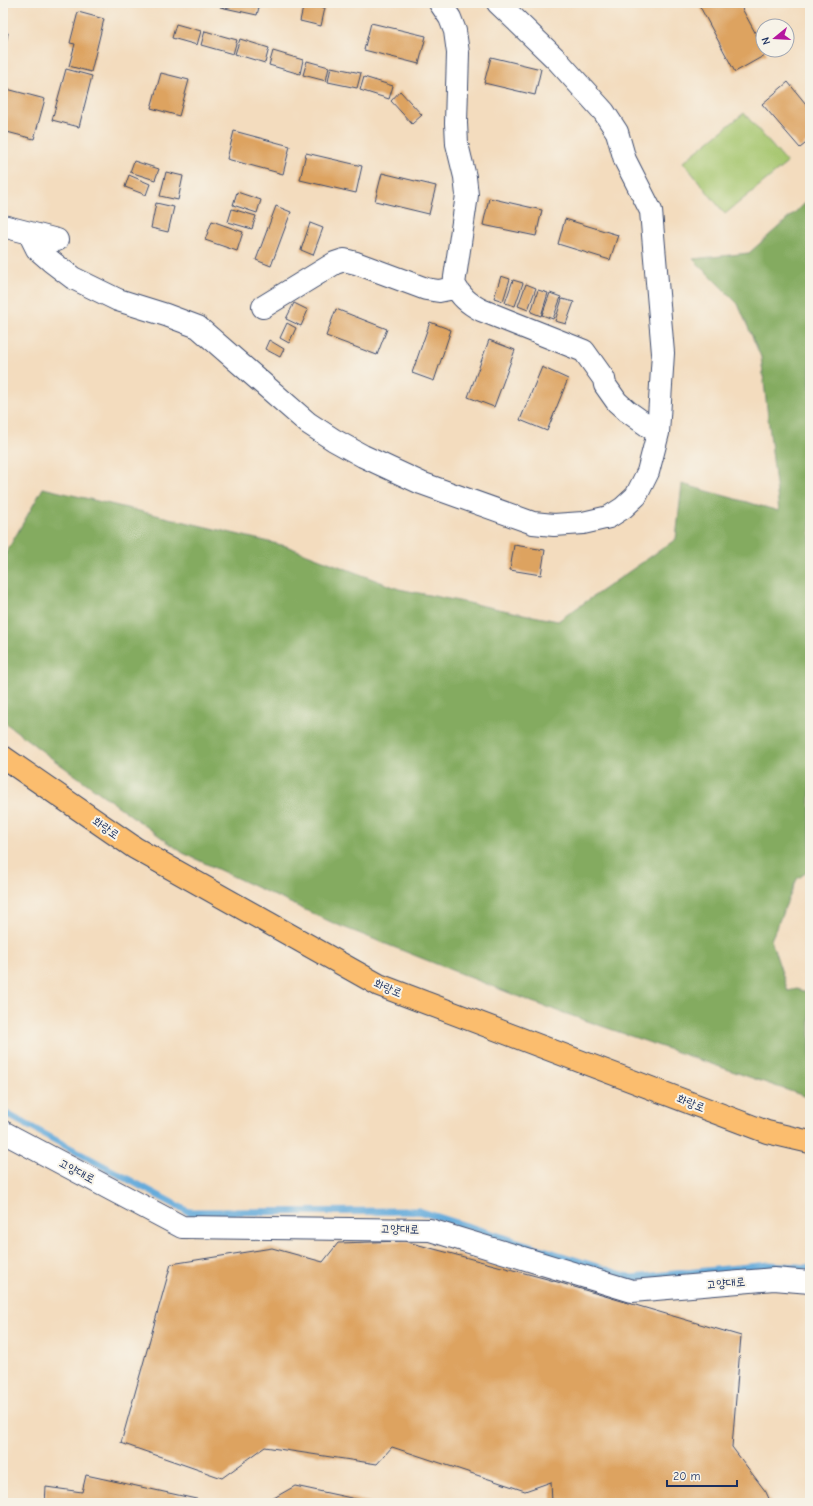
<svg xmlns="http://www.w3.org/2000/svg" width="813" height="1506" font-family="'Comic Neue','Poor Story',sans-serif">
	<rect width="100%" height="100%" fill="#f7f3e8"/>
	<filter id="ink" filterUnits="userSpaceOnUse"><feTurbulence type="fractalNoise" baseFrequency=".025" numOctaves="2"/><feDisplacementMap in="SourceGraphic" scale="8" xChannelSelector="R" yChannelSelector="G"/><feConvolveMatrix kernelMatrix="1 2 1 2 8 2 1 2 1" color-interpolation-filters="sRGB"/></filter>
	<filter id="wash" filterUnits="userSpaceOnUse"><feTurbulence type="fractalNoise" baseFrequency=".012" numOctaves="4" result="noise"/><feDisplacementMap in="SourceGraphic" scale="16" xChannelSelector="R" yChannelSelector="G"/><feGaussianBlur stdDeviation="0.9" result="paint"/><feColorMatrix in="noise" values="0 0 0 0 0 0 0 0 0 0 0 0 0 0 0 0 0 1.4 0 .05"/><feComposite in="paint" operator="in"/></filter>
	<g filter="url(#wash)">
		<rect width="100%" height="100%" fill="#f3dcbe"/>
		<path fill="#a6c66e" stroke="#607a66" d="M744 113 787 163 725 214 683 162Z"/>
		<path fill="#84ab61" stroke="#506d60" d="M810 199V870L797 879 771 940 788 991 797 989 810 993V1098L532 1002 333 923 183 853 50 757 3 721V558L43 488 286 546 399 589 558 621 676 539 682 484 779 511 761 357 738 304 693 259 749 253Z"/>
		<g fill="none" stroke-linecap="round" stroke-linejoin="round">
			<path stroke="#65abdb" stroke-width="7" d="M3 1112 189 1212 419 1211 632 1278 769 1265 810 1268"/>
		</g>
		<g id="blocks">
			<path fill="#dda360" d="M221 3H260L257 15 220 7Z
				M304 3 325 8 321 26 300 21Z
				M698 3H739L763 47V50H765L767 54 735 72Z
				M78 12 104 19 91 72 69 66 75 44 70 43Z
				M371 23 426 36 419 64 364 50Z
				M176 24 201 31 197 45 172 38Z
				M205 31 237 40 233 54 201 45Z
				M3 32 8 33 4 53 3 52Z
				M240 39 269 48 265 63 235 54Z
				M273 51 303 60 300 74 269 65Z
				M491 57 541 69 535 95 484 83Z
				M307 61 329 67 326 81 303 75Z
				M331 67 361 73 357 88 328 82Z
				M66 69 92 76 79 127 52 120Z
				M161 73 189 80 179 116 151 108Z
				M364 77 393 86 389 99 360 90Z
				M788 82 810 109V140L800 148 762 104Z
				M3 88 45 99 34 139 3 131Z
				M400 91 422 115 412 124 391 101Z
				M234 131 290 146 283 174 227 159Z
				M306 153 362 166 356 193 300 180Z
				M134 161 159 169 155 180 130 172Z
				M166 172 183 176 178 200 160 196Z
				M382 173 436 186 429 214 375 201Z
				M129 175 150 184 146 195 125 187Z
				M237 192 261 200 257 213 233 205Z
				M489 198 542 210 536 236 483 225Z
				M156 203 174 207 168 232 151 228Z
				M276 206 291 212 271 266 256 260Z
				M232 209 256 216 252 229 228 222Z
				M565 219 618 235 610 260 558 244Z
				M212 221 243 232 237 251 205 240Z
				M310 223 323 228 313 255 301 250Z
				M501 276 510 279 503 301 494 298Z
				M513 280 523 283 515 306 505 303Z
				M526 284 536 288 528 310 518 306Z
				M538 290 548 293 541 316 531 312Z
				M550 293 561 297 553 319 542 315Z
				M562 299 574 302 566 324 555 321Z
				M294 303 308 310 301 326 286 319Z
				M336 309 387 329 377 355 326 336Z
				M430 322 451 330 434 381 412 373Z
				M287 323 296 328 289 343 280 338Z
				M269 340 284 349 280 357 265 349Z
				M489 340 515 350 494 407 468 397Z
				M542 367 568 379 547 431 520 420Z
				M514 545 545 550 541 575 510 570Z
				M404 1241 547 1279 741 1336 732 1447 766 1492 771 1503H552L551 1482 525 1491 392 1447 377 1464 265 1447 222 1478 121 1443 171 1264 272 1248 323 1262 338 1243Z
				M86 1475 210 1502V1503H45L46 1487 82 1492Z
				M295 1486 370 1502 369 1503H265Z"/>
		</g>
	</g>
	<g filter="url(#ink)">
		<use href="#blocks" fill-opacity="0" stroke="#3b496c" stroke-width="1"/>
		<g fill="none" stroke-linecap="round" stroke-linejoin="round">
			<defs>
				<path id="minor" d="M440 3 450 18 455 31 458 53 456 123 457 144 465 177 467 195 454 284C461 297 468 303 481 310L584 351 604 379 605 385 617 402 627 411 658 433
					M3 226 57 240
					M29 233 37 249 52 262 73 278 118 300 166 315 198 327 308 423 334 440 363 456 421 483 533 523 554 525 583 523 609 517 623 508 636 496 648 472 658 433 663 353 651 211 625 160 617 132 604 112 557 60 498 3
					M263 307 335 263 344 260 356 263 426 289 439 291 449 289 454 284
					M3 1132 182 1227 430 1230 632 1291 774 1279 810 1282"/>
				<path id="major" d="M3 757 135 848 379 985 767 1132 810 1142"/>
			</defs>
			<use href="#minor" stroke="#3b496c" stroke-width="24"/>
			<use href="#major" stroke="#3b496c" stroke-width="24"/>
			<use href="#minor" stroke="#fff" stroke-width="22"/>
			<use href="#major" stroke="#fbbd6e" stroke-width="22"/>
		</g>
	</g>
	<g text-anchor="middle" stroke-width="4" stroke-linejoin="round" paint-order="stroke">
		<g font-size="12" fill="#1b2f5e" stroke="#f7f3e8">
			<text transform="translate(106 828) rotate(35)" y="4">화랑로</text>
			<text transform="translate(388 988) rotate(23)" y="4">화랑로</text>
			<text transform="translate(691 1103) rotate(21)" y="4">화랑로</text>
			<text transform="translate(77 1171) rotate(28)" y="4">고양대로</text>
			<text transform="translate(400 1229) rotate(1)" y="4">고양대로</text>
			<text transform="translate(726 1283) rotate(-5)" y="4">고양대로</text>
		</g>
	</g>
	<rect width="813" height="1506" fill="none" stroke="#f7f3e8" stroke-width="16"/>
	<g transform="translate(775 38) rotate(252)"><circle r="19" fill="#f7f3e8" stroke="#9fa5b1"/>
	<path d="M0-3L7 15L0 10L-7 15Z" fill="#b5179e"/>
	<text y="-6" font-size="11" font-weight="bold" text-anchor="middle" fill="#1b2f5e">N</text>
	</g>
	<path d="M667 1480v6h70v-6" fill="none" stroke="#1b2f5e" stroke-width="2"/>
	<text x="673" y="1480" font-size="12" fill="#1b2f5e" stroke="#f7f3e8" stroke-width="3" paint-order="stroke">20 m</text>
</svg>
